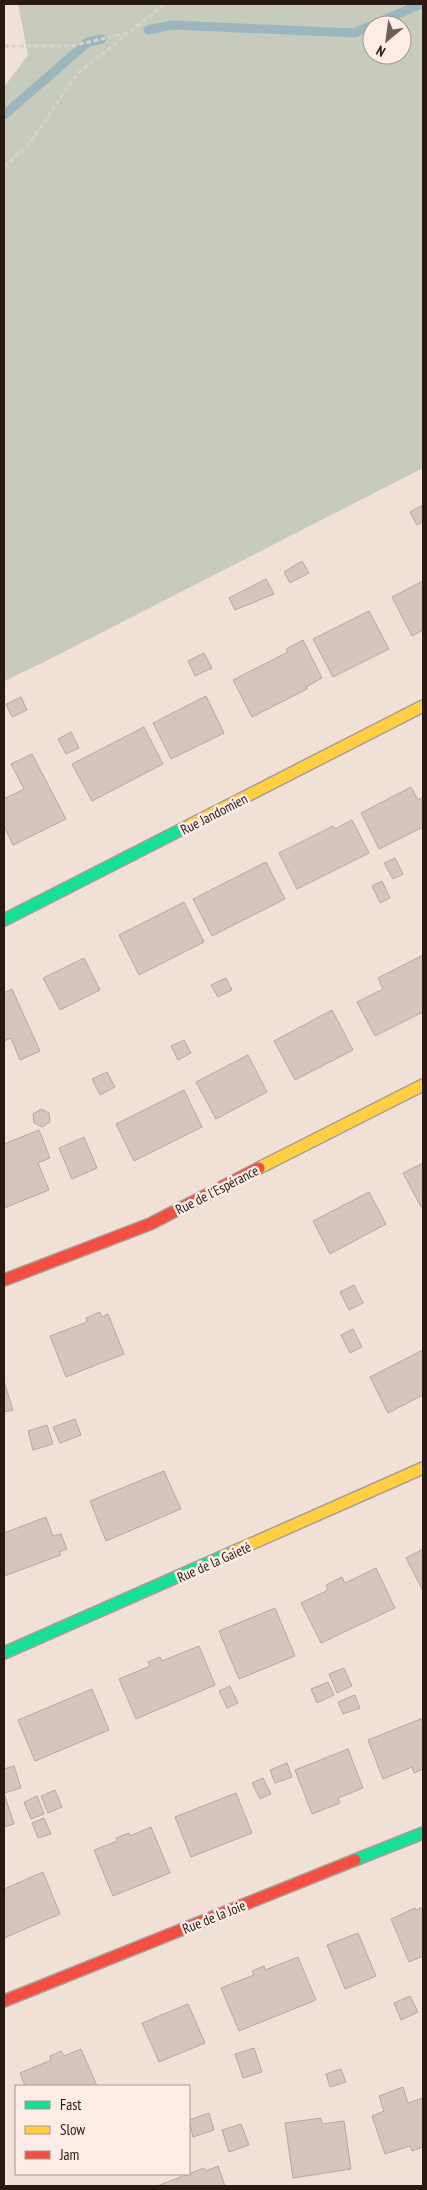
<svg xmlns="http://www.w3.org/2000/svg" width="427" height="2190" font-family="'PT Sans Narrow',sans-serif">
	<rect width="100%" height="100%" fill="#f0e0d6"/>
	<path fill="#c6cbbb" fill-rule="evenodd" d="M18 4H423V468L42 663 4 681V87L28 55ZM372 25H402V55H372Z"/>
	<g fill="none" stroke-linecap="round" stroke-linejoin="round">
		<path stroke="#9cb6bf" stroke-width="9" d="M148 30 172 25 354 33 421 4
			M4 115 88 42 102 39"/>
	</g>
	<path fill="#d4c6bd" stroke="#b6a9a1" d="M423 505V522L417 525 410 512Z
		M302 561 309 573 290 583 284 572Z
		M266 579 274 594 235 610 229 598Z
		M423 581V630L412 636 392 597Z
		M369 611 389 649 333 677 313 639Z
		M303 640 322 678 306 687 307 689 252 717 233 680 288 652 286 649Z
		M204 653 212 668 195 676 188 661Z
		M206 696 224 733 171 759 153 723Z
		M21 697 27 710 12 717 6 704Z
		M144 727 163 764 92 801 72 764Z
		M71 732 79 748 66 754 58 739Z
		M32 754 66 819 13 845 4 826V799L24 789 11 764Z
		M411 787 418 800 423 797V827L379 849 361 813Z
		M352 820 369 853 297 889 279 853 333 826 335 829Z
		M395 858 403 874 393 879 384 863Z
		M266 862 285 899 212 936 193 899Z
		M382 881 390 898 380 903 372 886Z
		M184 902 204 942 139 975 119 935Z
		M423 955V1012L375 1036 357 1002 383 989 378 978Z
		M84 958 100 990 60 1010 43 978Z
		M226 978 232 990 218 997 211 985Z
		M12 989 40 1051 20 1060 11 1038 4 1041V993Z
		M332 1010 353 1050 295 1080 274 1041Z
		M184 1040 191 1053 178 1060 171 1046Z
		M248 1055 267 1092 216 1119 196 1082Z
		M107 1072 115 1087 100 1095 92 1079Z
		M184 1090 202 1127 134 1161 116 1124Z
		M41 1109 49 1113 50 1122 42 1127 34 1123 33 1114Z
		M39 1130 50 1158 38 1163 49 1190 4 1208V1144Z
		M84 1137 97 1168 72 1179 59 1148Z
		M423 1163V1206L421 1207 403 1173Z
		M369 1192 386 1224 330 1254 313 1221Z
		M354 1285 363 1303 349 1310 340 1292Z
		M100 1312 102 1317 108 1314 124 1354 66 1377 50 1336 87 1322 86 1318Z
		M353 1329 362 1347 350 1353 341 1335Z
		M423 1350V1395L388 1413 370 1377Z
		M4 1381 13 1410 4 1412Z
		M75 1419 81 1435 60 1443 53 1427Z
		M47 1425 53 1444 33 1450 28 1431Z
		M164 1471 181 1509 106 1541 90 1501Z
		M46 1517 53 1536 61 1534 67 1549 59 1552 61 1555 4 1576V1533Z
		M423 1549V1591L406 1558Z
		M376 1568 395 1608 321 1643 301 1603 328 1590 326 1585 342 1577 345 1583Z
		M275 1608 295 1656 239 1679 219 1631Z
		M199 1646 215 1685 136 1719 119 1679 150 1666 148 1662 160 1657 162 1661Z
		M344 1668 352 1686 337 1693 329 1674Z
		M328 1682 334 1695 317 1703 311 1689Z
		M230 1686 238 1703 227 1708 219 1691Z
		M92 1689 109 1730 35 1761 18 1720Z
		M355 1695 360 1708 343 1714 338 1702Z
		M423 1718V1769L414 1773 412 1767 383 1779 368 1740Z
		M348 1749 363 1788 338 1798 340 1803 312 1814 295 1770Z
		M287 1763 292 1777 275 1783 270 1770Z
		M14 1766 21 1788 4 1793 14 1824 4 1827V1769Z
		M263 1778 271 1794 260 1799 252 1783Z
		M55 1790 62 1807 48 1813 41 1796Z
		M236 1793 252 1833 191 1857 175 1817Z
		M37 1796 44 1814 31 1819 24 1802Z
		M44 1818 51 1834 38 1838 32 1823Z
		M151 1827 170 1873 113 1896 94 1850 117 1841 116 1838 129 1833 130 1836Z
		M43 1872 60 1914 4 1938V1889Z
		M423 1907V1956L409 1962 391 1919 415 1908 416 1910Z
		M358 1933 376 1976 345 1989 327 1945Z
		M298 1957 316 2000 239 2031 221 1988 254 1975 252 1971 264 1966 265 1970Z
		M410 1996 418 2012 401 2020 394 2003Z
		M188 2004 205 2043 159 2062 142 2023Z
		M254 2048 262 2072 243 2078 235 2054Z
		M81 2049 97 2086H25L20 2073 51 2060 50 2056 61 2051 64 2056Z
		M341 2069 346 2082 330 2087 326 2074Z
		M403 2087 408 2103 423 2098V2147L412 2151 410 2146 385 2154 372 2116 384 2111 379 2096Z
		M209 2113 214 2130 193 2137 189 2120Z
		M321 2118 322 2124 344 2121 351 2169 293 2178 285 2123Z
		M241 2124 249 2145 229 2152 222 2130Z
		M218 2166 225 2186H157L204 2168 206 2171Z"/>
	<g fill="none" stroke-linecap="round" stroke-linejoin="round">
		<defs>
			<path id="fast" d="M4 920 190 825
				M4 1653 233 1552
				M355 1860 423 1833"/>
			<path id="slow" d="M190 825 423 706
				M259 1168 423 1085
				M233 1552 423 1468"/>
			<path id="jam" d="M4 1280 150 1224 259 1168
				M4 2001 355 1860"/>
		</defs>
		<use href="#fast" stroke="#ab9d95" stroke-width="14"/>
		<use href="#slow" stroke="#ab9d95" stroke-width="14"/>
		<use href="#jam" stroke="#ab9d95" stroke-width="14"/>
		<path stroke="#d6d2ce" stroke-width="3" stroke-dasharray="5 2.5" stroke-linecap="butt" d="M4 46H72L127 33
			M4 167 29 144 77 74 165 4"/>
		<use href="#fast" stroke="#16e098" stroke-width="11"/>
		<use href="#slow" stroke="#ffcf43" stroke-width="11"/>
		<use href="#jam" stroke="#f24e42" stroke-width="11"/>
	</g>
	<g text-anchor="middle" stroke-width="5" stroke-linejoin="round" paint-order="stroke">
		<g font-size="14" fill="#281a13" stroke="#fcece5">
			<text transform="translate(214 814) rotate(-27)" y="5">Rue Jandomien</text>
			<text transform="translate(217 1190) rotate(-27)" y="5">Rue de l'Espérance</text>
			<text transform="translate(214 1562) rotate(-24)" y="5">Rue de la Gaieté</text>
			<text transform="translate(214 1917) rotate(-22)" y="5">Rue de la Joie</text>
		</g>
	</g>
	<rect width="427" height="2190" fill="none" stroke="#281a13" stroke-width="10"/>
	<rect x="15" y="2085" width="175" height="90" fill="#fcece5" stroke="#a79891"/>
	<rect x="25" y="2101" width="25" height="8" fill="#16e098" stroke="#a79891"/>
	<text x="60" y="2110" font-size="15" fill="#281a13">Fast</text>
	<rect x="25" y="2126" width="25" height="8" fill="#ffcf43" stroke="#a79891"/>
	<text x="60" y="2135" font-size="15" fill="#281a13">Slow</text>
	<rect x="25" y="2151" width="25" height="8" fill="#f24e42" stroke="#a79891"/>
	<text x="60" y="2160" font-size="15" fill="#281a13">Jam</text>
	<g transform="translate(387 40) rotate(209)"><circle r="24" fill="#fcece5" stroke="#a79891"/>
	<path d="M0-4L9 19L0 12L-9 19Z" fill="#6e5f57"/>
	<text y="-8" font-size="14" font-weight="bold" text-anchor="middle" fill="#281a13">N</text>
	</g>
</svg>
